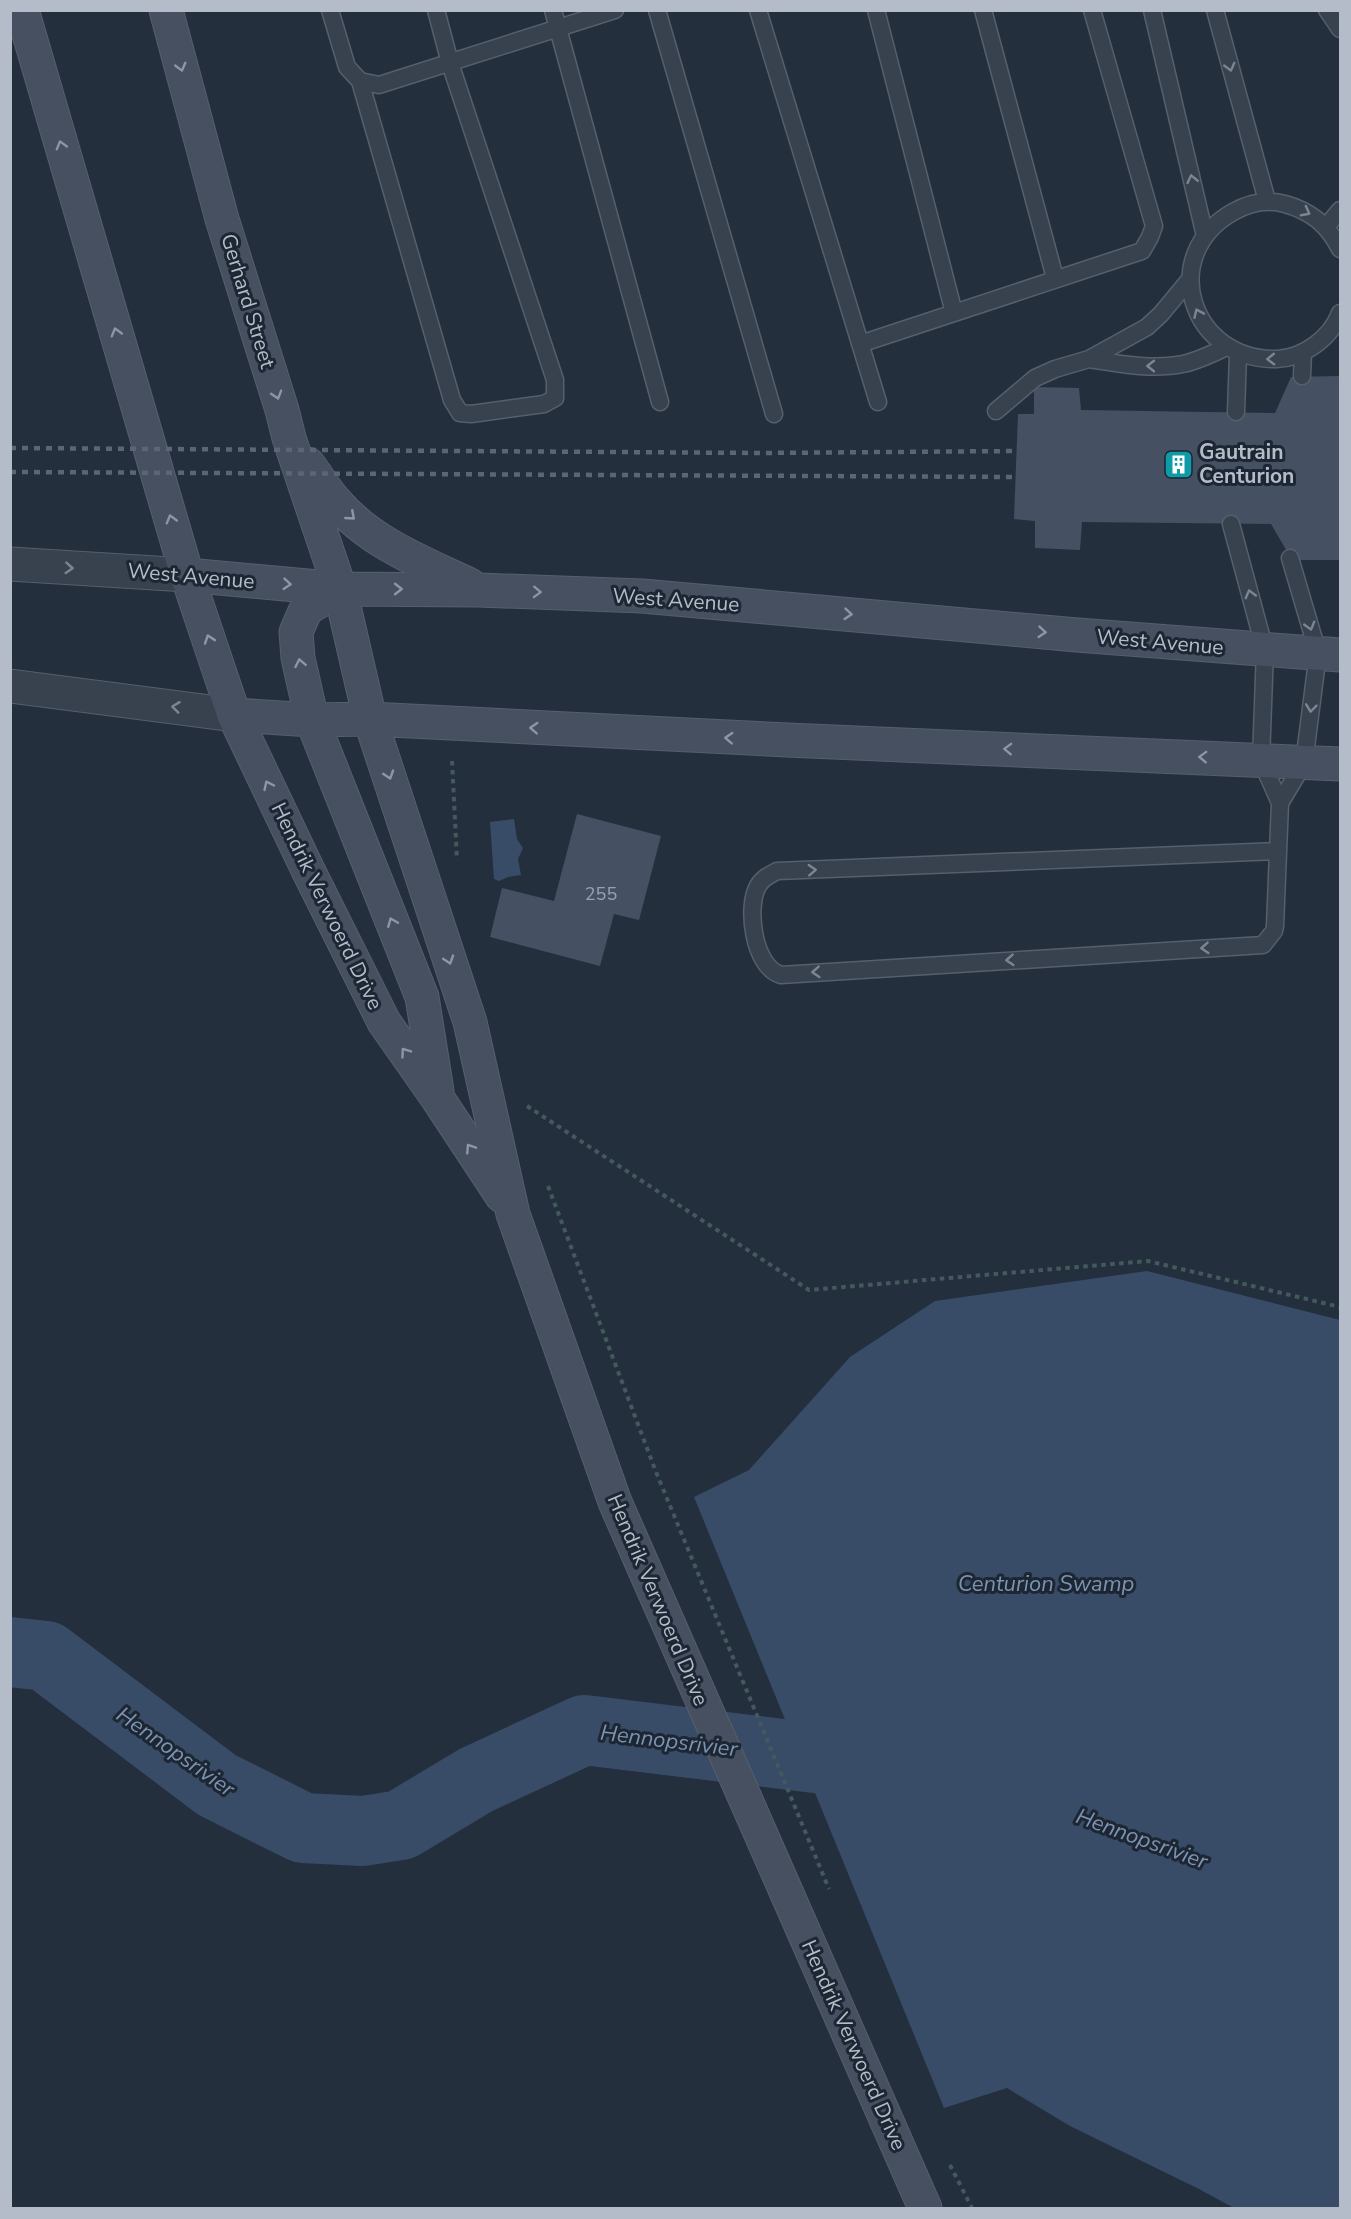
<svg xmlns="http://www.w3.org/2000/svg" width="1351" height="2219" font-family="'Nunito Sans',sans-serif">
	<rect width="100%" height="100%" fill="#242f3e"/>
	<path fill="#394c67" d="M514 819 517 839 523 848 518 859 521 875 508 877 499 881 494 879 490 822Z
		M1147 1271 1340 1320V2208H1234L1199 2189 1070 2126 1007 2088 944 2108 694 1497 749 1470 850 1357 935 1301Z"/>
	<g fill="none" stroke-linecap="round" stroke-linejoin="round">
		<path stroke="#394c67" stroke-width="70" d="M10 1652 46 1656 217 1785 303 1828 363 1831 401 1825 476 1780 584 1730 897 1768"/>
	</g>
	<path fill="#455162" d="M1340 376V560H1292L1271 524 1082 522 1080 550 1035 548V521L1014 519 1018 414H1034V387L1079 388 1081 410 1275 413 1291 377Z
		M577 814 661 836 639 920 614 914 600 966 490 937 502 888 554 901Z"/>
	<g fill="none" stroke-linecap="round" stroke-linejoin="round">
		<defs>
			<path id="lane" d="M330 10 347 67 360 81 452 400 460 413 471 414 544 404 555 398V380L450 63 436 10
				M553 10 660 402
				M657 10 774 414
				M758 10 878 402
				M876 10 954 313
				M983 10 1055 278
				M1152 10 1205 236
				M1215 10 1267 201
				M1327 10 1340 29
				M360 81 379 85 615 10
				M1326 227 1340 210
				M1340 249C1328 225 1311 211 1285 204 1267 199 1249 203 1233 212 1157 255 1190 361 1277 359 1303 358 1331 338 1340 313
				M860 344 1142 251 1150 237 1154 226 1092 10
				M1089 359C1121 364 1152 370 1183 364 1198 361 1213 353 1227 347
				M1302 376 1303 352
				M996 411 1035 378 1055 369 1089 359 1147 327 1161 314 1190 279
				M1236 412 1238 354
				M1231 524 1265 650 1261 760 1280 803 1275 926 1274 931 1263 945 781 975C753 967 746 906 758 886 762 878 770 875 777 871L1278 851
				M1280 803 1304 763 1318 653 1290 558"/>
			<path id="street" d="M10 564 187 575
				M10 686 234 715"/>
			<path id="secondary" d="M22 10 187 575 234 715 308 870 384 1022 438 1099 502 1196
				M166 10 222 219 282 410 289 438 340 589 370 719 470 1022 513 1214 615 1502 925 2208
				M308 464C317 476 325 490 335 501 369 542 423 563 470 585
				M187 575 340 589 479 590 642 596 1077 635 1340 655
				M340 589 306 609 296 632 298 658 312 720 422 997 437 1091
				M234 715 312 720 370 719 787 740 1340 764"/>
		</defs>
		<use href="#lane" stroke="#565f6c" stroke-width="19"/>
		<use href="#street" stroke="#565f6c" stroke-width="35"/>
		<use href="#secondary" stroke="#565f6c" stroke-width="35"/>
		<path stroke="#44595c" stroke-width="4" stroke-dasharray="4.5 4.5" stroke-linecap="butt" d="M452 761 457 860
			M527 1106 809 1290 1148 1261 1340 1307
			M548 1186 656 1472 829 1889
			M950 2165 972 2208"/>
		<use href="#lane" stroke="#38414e" stroke-width="16"/>
		<use href="#street" stroke="#38414e" stroke-width="33"/>
		<use href="#secondary" stroke="#465061" stroke-width="33"/>
		<path stroke="#5a6575" stroke-width="4.5" stroke-dasharray="6 6" stroke-linecap="butt" d="M10 448 761 453 1016 451
			M10 472 1015 477"/>
	</g>
	<defs><path id="oneway-chevron" d="M-2-3.5L2.5 0L-2 3.5" fill="none" stroke-width="1.6" stroke-linecap="round" stroke-linejoin="round" transform="scale(1.5)"/></defs>
	<g stroke="#8e96a5">
		<use href="#oneway-chevron" transform="translate(181 67) rotate(75)"/>
		<use href="#oneway-chevron" transform="translate(61 145) rotate(-106)"/>
		<use href="#oneway-chevron" transform="translate(116 332) rotate(-106)"/>
		<use href="#oneway-chevron" transform="translate(277 395) rotate(73)"/>
		<use href="#oneway-chevron" transform="translate(351 516) rotate(41)"/>
		<use href="#oneway-chevron" transform="translate(171 519) rotate(-106)"/>
		<use href="#oneway-chevron" transform="translate(287 584) rotate(5)"/>
		<use href="#oneway-chevron" transform="translate(398 589)"/>
		<use href="#oneway-chevron" transform="translate(537 592) rotate(2)"/>
		<use href="#oneway-chevron" transform="translate(848 614) rotate(5)"/>
		<use href="#oneway-chevron" transform="translate(1042 632) rotate(5)"/>
		<use href="#oneway-chevron" transform="translate(209 639) rotate(-109)"/>
		<use href="#oneway-chevron" transform="translate(300 663) rotate(-101)"/>
		<use href="#oneway-chevron" transform="translate(534 728) rotate(-177)"/>
		<use href="#oneway-chevron" transform="translate(729 738) rotate(-177)"/>
		<use href="#oneway-chevron" transform="translate(1008 749) rotate(-178)"/>
		<use href="#oneway-chevron" transform="translate(1203 757) rotate(-178)"/>
		<use href="#oneway-chevron" transform="translate(389 775) rotate(72)"/>
		<use href="#oneway-chevron" transform="translate(268 785) rotate(-115)"/>
		<use href="#oneway-chevron" transform="translate(392 922) rotate(-112)"/>
		<use href="#oneway-chevron" transform="translate(449 960) rotate(72)"/>
		<use href="#oneway-chevron" transform="translate(405 1052) rotate(-125)"/>
		<use href="#oneway-chevron" transform="translate(470 1148) rotate(-123)"/>
	</g>
	<g stroke="#7c8592">
		<use href="#oneway-chevron" transform="translate(1230 67) rotate(75)"/>
		<use href="#oneway-chevron" transform="translate(1192 179) rotate(-103)"/>
		<use href="#oneway-chevron" transform="translate(1306 212) rotate(28)"/>
		<use href="#oneway-chevron" transform="translate(1198 313) rotate(-114)"/>
		<use href="#oneway-chevron" transform="translate(1271 359) rotate(179)"/>
		<use href="#oneway-chevron" transform="translate(1151 366) rotate(180)"/>
		<use href="#oneway-chevron" transform="translate(69 568) rotate(4)"/>
		<use href="#oneway-chevron" transform="translate(1250 594) rotate(-105)"/>
		<use href="#oneway-chevron" transform="translate(1310 626) rotate(74)"/>
		<use href="#oneway-chevron" transform="translate(176 707) rotate(-173)"/>
		<use href="#oneway-chevron" transform="translate(1311 708) rotate(97)"/>
		<use href="#oneway-chevron" transform="translate(812 870) rotate(-3)"/>
		<use href="#oneway-chevron" transform="translate(1205 948) rotate(176)"/>
		<use href="#oneway-chevron" transform="translate(1010 960) rotate(176)"/>
		<use href="#oneway-chevron" transform="translate(816 972) rotate(176)"/>
	</g>
	<defs>
		<symbol id="building-square" viewBox="-11 -11 22 22"><rect x="-9" y="-9" width="18" height="18" rx="4" fill="#0f9aa8" stroke="#1d2633"/><path d="M-4-6H4V6H1V3H-1V6H-4ZM-2.5-4.3h1.7v1.8h-1.7ZM.8-4.3h1.7v1.8H.8ZM-2.5-1h1.7V.8h-1.7ZM.8-1h1.7V.8H.8Z" fill="#fff"/></symbol>
	</defs>
	<g fill-rule="evenodd">
		<use href="#building-square" x="1162" y="448" width="33" height="33"/>
	</g>
	<g text-anchor="middle" stroke-width="6" stroke-linejoin="round" paint-order="stroke">
		<g font-size="18" fill="#98a1af">
			<text x="601" y="900">255</text>
		</g>
		<g font-size="21" fill="#b4bcc9" stroke="#1d2633">
			<text transform="translate(248 301) rotate(73)" y="7">Gerhard Street</text>
			<text transform="translate(191 576) rotate(5)" y="7">West Avenue</text>
			<text transform="translate(676 600) rotate(4)" y="7">West Avenue</text>
			<text transform="translate(1160 642) rotate(5)" y="7">West Avenue</text>
			<text transform="translate(327 906) rotate(64)" y="7">Hendrik Verwoerd Drive</text>
			<text transform="translate(658 1600) rotate(67)" y="7">Hendrik Verwoerd Drive</text>
			<text transform="translate(854 2045) rotate(66)" y="7">Hendrik Verwoerd Drive</text>
		</g>
		<g font-size="21" font-weight="bold" fill="#b4bcc9" stroke="#1d2633" text-anchor="start">
			<text x="1199" y="459">Gautrain<tspan x="1199" dy="24">Centurion</tspan></text>
		</g>
		<g font-size="22" font-style="italic" fill="#7c92b1" stroke="#1d2633">
			<text x="1046" y="1591">Centurion Swamp</text>
			<text transform="translate(669 1740) rotate(7)" y="8">Hennopsrivier</text>
			<text transform="translate(176 1751) rotate(35)" y="8">Hennopsrivier</text>
			<text transform="translate(1142 1838) rotate(20)" y="8">Hennopsrivier</text>
		</g>
	</g>
	<rect width="1351" height="2219" fill="none" stroke="#b4bcc9" stroke-width="24"/>
</svg>
